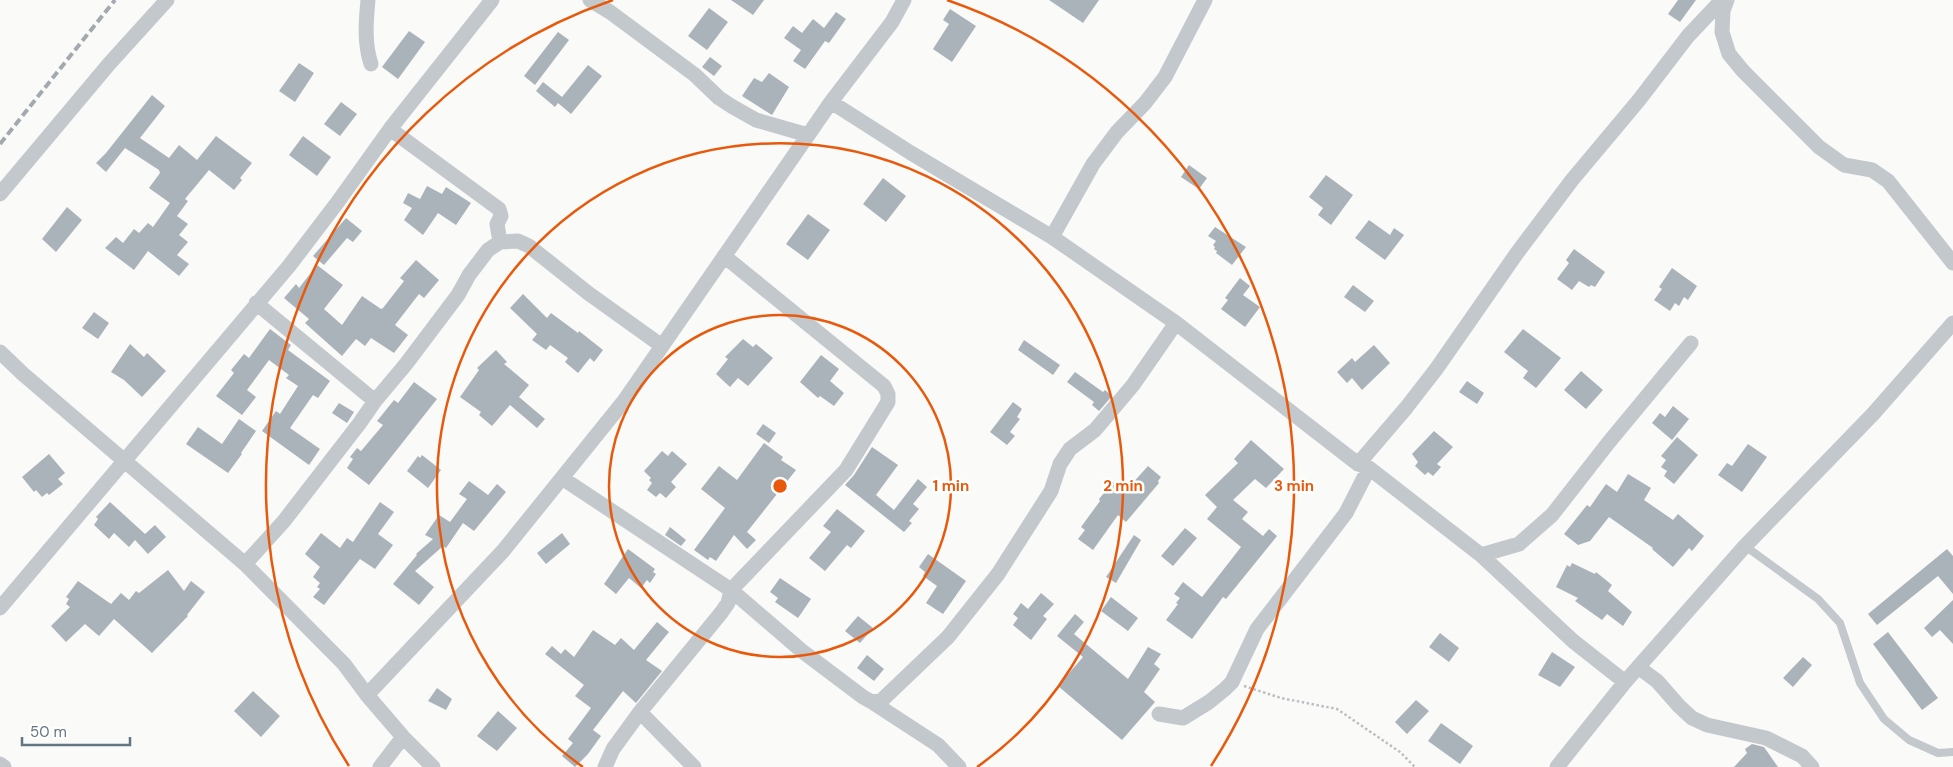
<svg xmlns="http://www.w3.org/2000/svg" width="1953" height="767" font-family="'DM Sans',sans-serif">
	<rect width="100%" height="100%" fill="#fafaf8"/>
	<path fill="#aab3b9" d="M731 0H764L753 15Z
		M1049 0H1099L1083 23Z
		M1678 0H1696L1680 22 1668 14Z
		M709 8 728 22 707 50 688 36Z
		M950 9 976 26 952 62 933 49 949 24 943 20Z
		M836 12 846 19 829 43 825 41 805 69 793 61 801 50 784 38 793 26 802 33 813 19 824 28Z
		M409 31 425 42 398 79 382 67Z
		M558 32 569 40 535 85 524 76Z
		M710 57 722 66 714 76 702 67Z
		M299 63 314 73 295 102 279 91Z
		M588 65 602 76 571 114 558 103 555 107 536 91 543 82 562 97Z
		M769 73 789 87 772 115 742 96 754 78 762 82Z
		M152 95 165 106 140 138 169 158 179 145 197 160 216 136 252 163 240 178 242 180 234 190 209 170 185 199 188 201 177 216 188 224 179 235 188 242 177 255 189 264 179 276 148 251 134 270 105 248 116 237 123 243 134 229 139 233 148 223 153 227 170 203 149 188 160 173 159 170 125 148 106 172 96 163 106 153Z
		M341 102 357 114 340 136 324 124Z
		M303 136 331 157 317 176 289 155Z
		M1189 165 1207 178 1199 189 1181 177Z
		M1326 175 1353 195 1331 225 1318 215 1323 208 1309 197Z
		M883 178 906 196 886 222 863 204Z
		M427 186 442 194 446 187 471 203 456 225 438 213 423 235 404 220 412 208 403 203 408 193 420 199Z
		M67 207 82 220 56 252 42 239Z
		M808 214 830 230 808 260 786 244Z
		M346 218 362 231 353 242 347 238 324 265 313 256Z
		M1369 220 1390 235 1394 228 1404 235 1385 260 1355 238Z
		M1215 227 1246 247 1232 265 1216 253 1217 251 1214 249 1215 247 1213 245 1216 241 1208 236Z
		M1574 249 1605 272 1595 287 1591 285 1589 287 1579 281 1572 290 1557 279 1569 263 1566 260Z
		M416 260 439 280 424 298 419 294 395 325 408 335 394 353 371 338 365 346 356 339 342 356 305 323 309 319 284 298 296 284 299 288 317 265 343 285 324 309 342 325 362 296 381 309 383 308 404 281 400 278Z
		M1672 268 1697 286 1688 300 1684 297 1679 306 1675 303 1670 311 1654 300 1662 289 1659 287Z
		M1240 278 1250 286 1243 295 1260 307 1245 327 1221 309 1228 300 1225 298Z
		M1353 285 1374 301 1365 312 1344 297Z
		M523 294 547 318 551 313 578 333 579 331 603 350 594 362 590 358 578 373 565 362 568 358 550 345 546 350 532 340 537 334 510 308Z
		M94 312 109 323 98 339 82 328Z
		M270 329 291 345 288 350 330 381 318 398 313 395 290 428 320 449 309 465 262 431 276 411 280 414 298 386 286 378 289 375 269 360 247 390 256 397 242 415 216 396 234 373 231 370 244 354 249 358Z
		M1523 329 1561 358 1536 388 1523 378 1528 371 1504 352Z
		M743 339 753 347 756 344 773 358 748 386 738 378 730 387 716 374 728 359 725 357Z
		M1024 340 1060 365 1053 375 1018 350Z
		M130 344 144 357 147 353 166 371 142 397 124 380 111 372Z
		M1374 345 1390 363 1362 390 1352 378 1347 383 1337 372 1352 358 1355 362Z
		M496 350 507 362 504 364 529 385 519 397 545 419 537 428 510 405 492 426 479 415 481 412 460 397 479 370 477 368Z
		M821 355 839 369 830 381 844 393 834 406 820 396 818 398 800 382Z
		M1581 371 1603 390 1586 409 1564 390Z
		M1075 372 1103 392 1105 390 1112 396 1099 411 1092 405 1094 402 1067 382Z
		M1467 381 1484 393 1477 404 1459 392Z
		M414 382 437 399 369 485 347 468 353 459 350 457 357 448 361 451 383 425 377 421 394 400 398 403Z
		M1013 402 1022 409 1017 417 1020 419 1010 432 1015 436 1007 445 990 432Z
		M339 403 354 412 347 423 332 413Z
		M1673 406 1689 419 1672 440 1652 423 1660 413 1665 417Z
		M239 419 256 431 241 453 242 454 228 473 186 444 198 427 222 444Z
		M763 424 776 433 769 443 756 434Z
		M1434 431 1453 447 1437 464 1441 467 1433 476 1428 472 1425 475 1415 466 1418 462 1412 454Z
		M1677 437 1698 455 1674 484 1664 476 1667 471 1661 467 1666 460 1661 456Z
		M1251 440 1284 469 1266 488 1255 479 1233 500 1248 512 1242 519 1263 536 1269 529 1277 536 1226 599 1223 597 1192 639 1166 620 1178 604 1176 603 1180 598 1174 594 1183 582 1202 597 1241 547 1207 519 1217 507 1205 495 1238 463 1234 459Z
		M764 443 783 457 781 460 796 470 747 532 756 540 747 549 734 535 716 561 710 557 708 560 694 550 725 508 701 489 719 466 737 480Z
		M1748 444 1767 457 1742 492 1718 475 1727 463 1732 466Z
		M872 447 898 465 876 495 894 510 918 479 927 487 913 504 919 509 909 521 912 523 904 532 845 485 854 475Z
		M662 451 668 456 672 451 687 464 671 482 676 487 666 498 660 493 656 497 647 490 652 483 649 480 651 478 644 471Z
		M49 454 65 473 58 479 63 484 49 495 47 493 42 497 36 490 34 492 22 477Z
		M422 455 441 470 428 488 407 471 418 456 420 458Z
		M1148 466 1161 477 1158 481 1159 483 1126 522 1118 515 1093 550 1078 539 1085 530 1081 527 1100 501 1099 499 1114 481 1122 488 1127 483 1130 486Z
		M1628 474 1651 488 1644 500 1673 520 1678 514 1704 536 1692 551 1689 548 1673 567 1652 549 1653 548 1609 517 1590 541 1578 545 1564 534 1587 505 1590 507 1606 484 1617 492Z
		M469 481 488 495 497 484 506 492 474 531 463 523 446 548 443 546 415 571 434 587 419 605 393 584 417 555 416 554 433 539 425 535 439 515 450 522 467 499 459 494Z
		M110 502 145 534 155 525 166 537 148 554 135 540 129 547 114 533 109 539 94 525 98 519 96 517Z
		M380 502 394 512 378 534 393 545 375 569 360 559 324 605 313 597 320 589 317 587 320 583 313 577 320 567 305 554 321 533 340 548 347 538 353 542Z
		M837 509 865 531 851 548 847 545 825 571 809 558 831 532 823 526Z
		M670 527 686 540 681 546 665 535Z
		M1185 528 1197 538 1173 566 1161 556Z
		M562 533 570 544 546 564 537 553Z
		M1134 535 1141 540 1116 583 1106 577Z
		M628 549 655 569 653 572 656 574 650 583 647 580 641 588 629 578 616 594 604 584Z
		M1947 549 1953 556V594L1938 576 1877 625 1868 614Z
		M928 554 966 581 943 614 926 603 937 586 923 576 925 572 919 567Z
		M1572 563 1595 574 1596 572 1612 585 1608 591 1632 612 1623 626 1607 614 1602 620 1575 601 1578 598 1556 587 1567 565 1570 567Z
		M168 570 184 591 191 581 205 592 187 615 188 616 152 653 114 619 99 636 85 624 66 642 51 626 70 607 66 604 69 599 66 597 78 581 111 604 121 593 129 600 136 591 139 593Z
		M780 578 811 599 798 618 775 602 778 598 770 592Z
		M1041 593 1054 604 1043 616 1047 619 1031 640 1013 625 1018 618 1013 614 1021 603 1028 609Z
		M1111 597 1138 618 1128 631 1101 611Z
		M1953 600V644L1940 630 1932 637 1924 628Z
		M1075 614 1084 622 1074 634 1128 679 1148 647 1161 654 1154 664 1160 669 1144 692 1155 702 1122 740 1058 686 1083 657 1057 636Z
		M858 616 873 628 860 643 845 631Z
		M657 622 669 632 646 660 662 671 636 703 623 691 593 730 601 736 588 754 575 767 562 756 573 743 568 739 591 708 575 696 584 685 545 654 552 646 561 654 565 649 574 657 593 630 615 645 621 638 634 650Z
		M1888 632 1938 698 1922 710 1873 644Z
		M1440 633 1459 648 1449 662 1429 647Z
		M1552 652 1575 667 1560 687 1538 675Z
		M867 655 884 669 874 681 857 668Z
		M1803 657 1812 665 1793 687 1783 678Z
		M437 688 452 699 446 710 428 701Z
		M253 691 280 716 261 737 234 711Z
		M1416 700 1429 711 1407 734 1395 722Z
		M498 711 517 728 497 751 477 736Z
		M1441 723 1473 746 1460 764 1428 741Z
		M1752 744 1764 747 1778 767H1734L1747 753 1745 749Z"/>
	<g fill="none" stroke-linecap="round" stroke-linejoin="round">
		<path stroke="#bbbfc2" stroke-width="2.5" stroke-dasharray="2.5 2.5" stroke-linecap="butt" d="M1244 686 1281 698 1337 709 1400 752 1415 767"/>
		<path stroke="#c3c8cc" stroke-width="8" d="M1745 546 1818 599 1840 623 1860 683 1884 719 1909 740 1938 753 1953 752"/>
		<path stroke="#c3c8cc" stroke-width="15" d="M368 0C366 21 364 43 371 64
			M590 0 610 12 695 75 719 98 733 107 756 120 808 135
			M1727 0 1723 11 1722 32 1729 54 1743 71 1819 147 1844 165 1872 170 1888 181 1953 263
			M831 102 911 153 1052 237 1176 323 1358 464 1369 468 1481 555 1573 641 1625 682
			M390 129 499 209 501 216 497 224 500 242
			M0 194 109 64 167 0
			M1052 237 1093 164 1117 132 1145 103 1165 77 1205 0
			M256 303 375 401
			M0 352 23 374 245 564 344 664 367 695 403 737 433 767
			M1358 464 1406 408 1437 368 1517 253 1572 180 1639 100 1688 36 1722 0
			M562 478 731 590 802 651 863 697 872 702 882 700 948 637 998 574 1051 491 1060 464 1070 449 1095 430 1133 385 1176 323
			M1481 555 1519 544 1552 515 1609 442 1691 343
			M245 564 284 521 359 424 375 401 406 364 458 295 469 275 488 250 500 242 518 241 529 246 588 293 662 346
			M0 608 289 266 337 203 390 129 492 0
			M1638 667 1657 681 1679 706 1692 718 1707 725 1766 738 1802 756 1812 767
			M367 695 503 551 624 401 831 102 892 22 904 0
			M872 702 938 745 959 767
			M640 712 694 767
			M1159 714 1183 718 1209 702 1225 689 1232 682 1257 629 1346 513 1369 468
			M0 764 4 767
			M380 767 403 737
			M605 767 613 749 640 712 721 613 728 603 731 590 846 470 888 402V394L884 386 724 256
			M1557 767 1625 682 1745 546 1873 414 1953 323"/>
		<path stroke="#a2aab0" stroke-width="4" stroke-dasharray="8 4" stroke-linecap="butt" d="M0 144 115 0"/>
	</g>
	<g fill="none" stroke="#e8590c" stroke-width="2.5">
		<circle cx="780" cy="486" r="171"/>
		<path d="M583 767A343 343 0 1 1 977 767"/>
		<path d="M349 766A514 514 0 0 1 613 0M947 0A514 514 0 0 1 1211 766"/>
	</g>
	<circle cx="780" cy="486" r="8" fill="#e8590c" stroke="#fff" stroke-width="2.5"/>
	<g font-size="15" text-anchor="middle" font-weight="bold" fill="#e8590c" stroke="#fff" stroke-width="5" stroke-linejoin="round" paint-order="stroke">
		<text x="951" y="491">1 min</text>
		<text x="1123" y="491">2 min</text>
		<text x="1294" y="491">3 min</text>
	</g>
	<path d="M22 737v8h108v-8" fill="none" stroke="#657683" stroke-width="2.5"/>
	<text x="30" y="737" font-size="15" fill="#657683" stroke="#ffffff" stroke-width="4" paint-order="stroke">50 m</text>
</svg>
